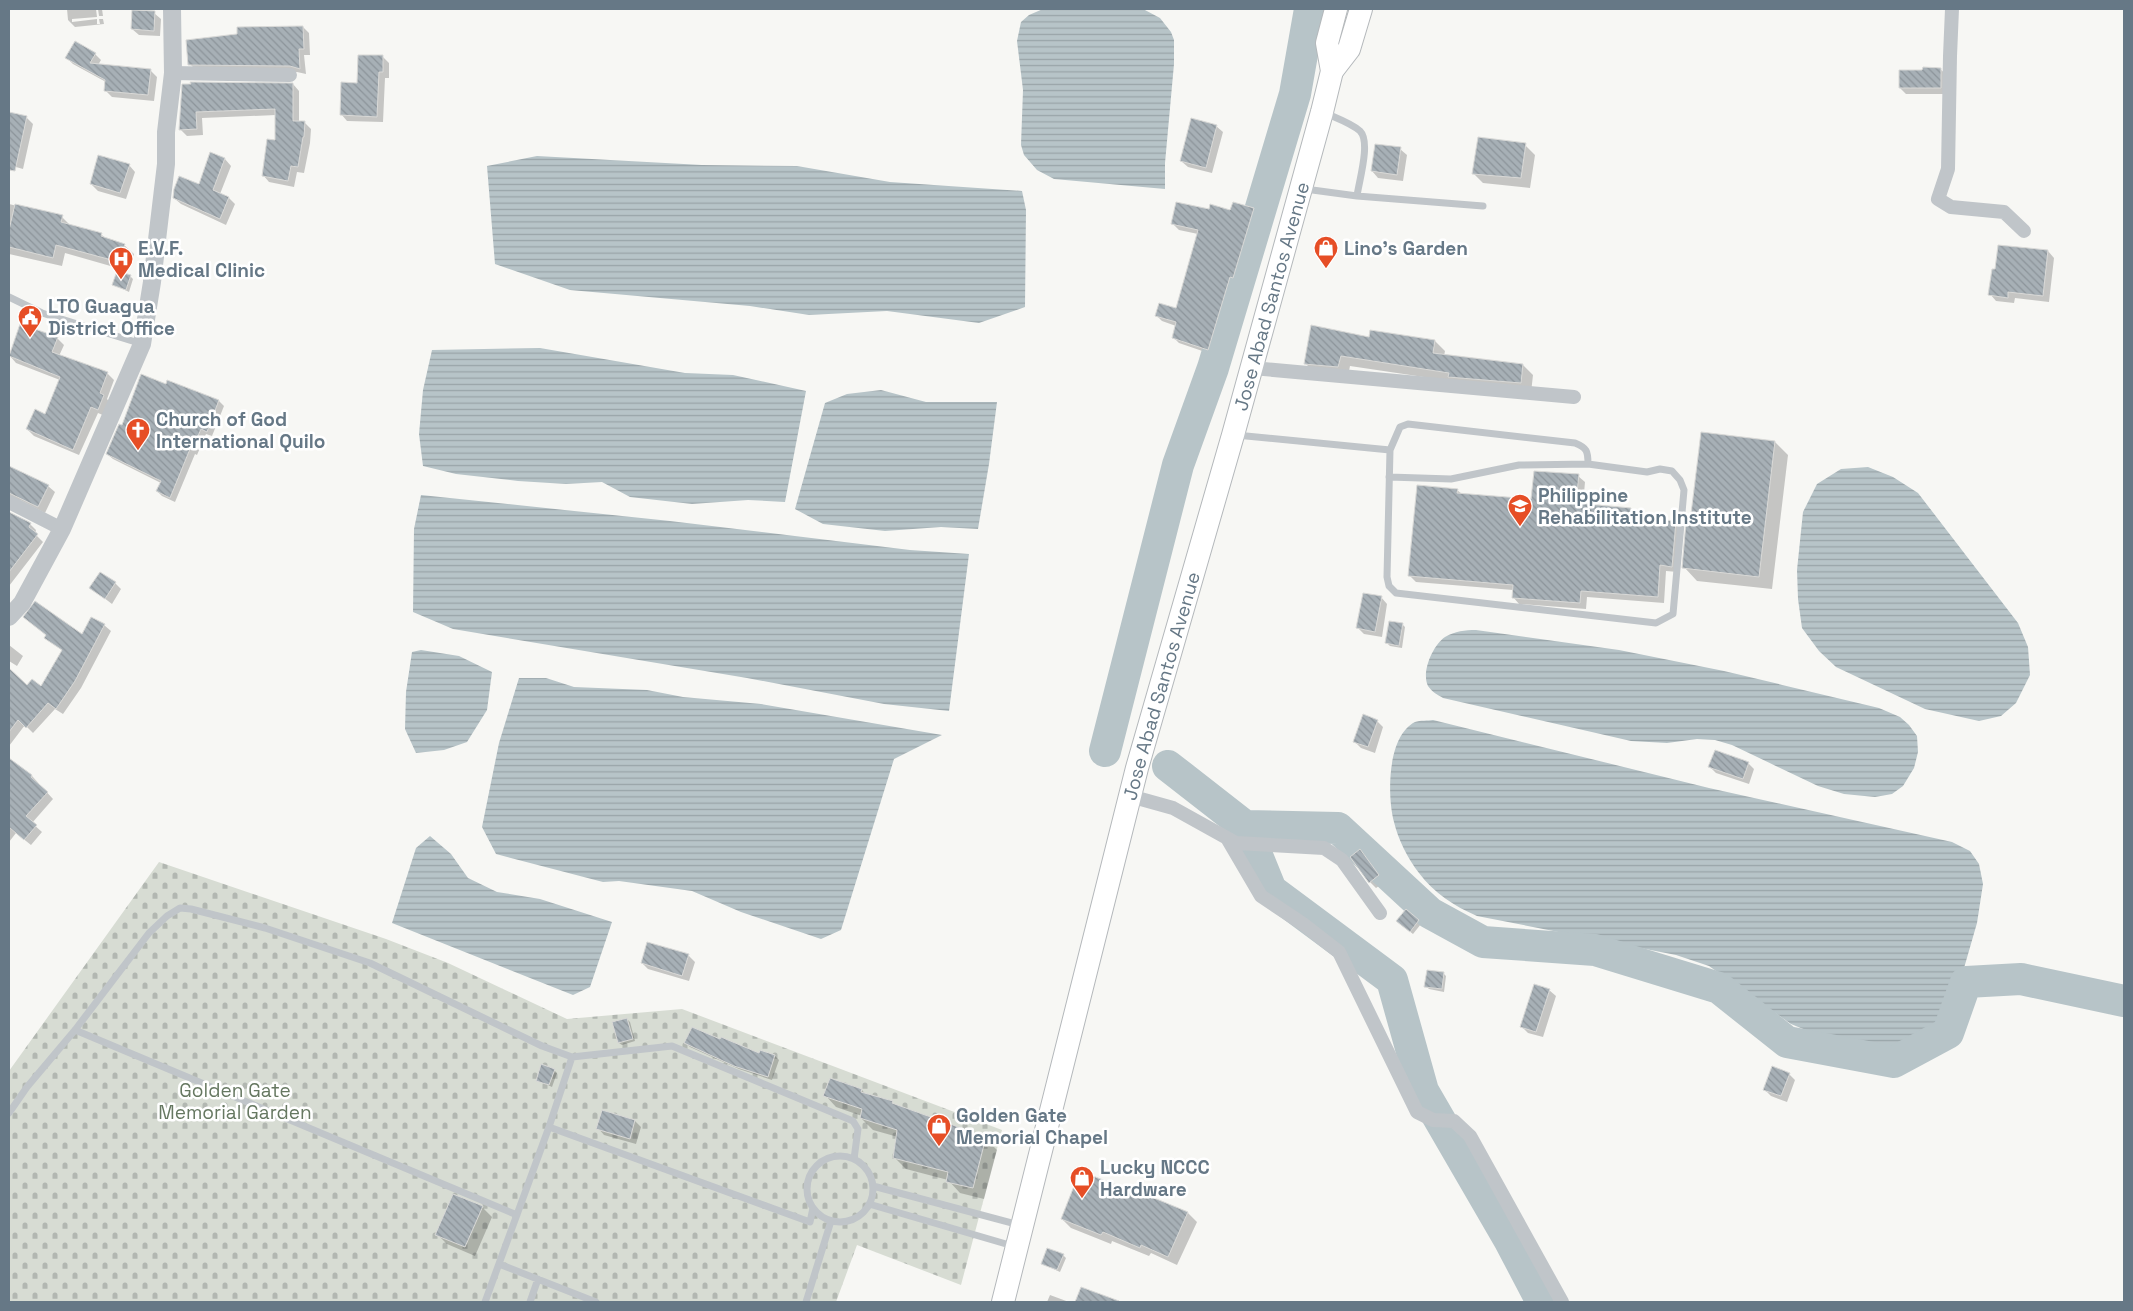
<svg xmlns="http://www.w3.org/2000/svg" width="2133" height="1311" font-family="'Space Grotesk',sans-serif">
	<defs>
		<pattern id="cemetery-stones" width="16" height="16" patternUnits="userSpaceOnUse" patternTransform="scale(1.25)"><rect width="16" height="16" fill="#d7dcd3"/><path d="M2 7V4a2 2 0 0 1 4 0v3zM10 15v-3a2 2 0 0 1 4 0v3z" fill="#b2b7b1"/></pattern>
		<pattern id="water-rules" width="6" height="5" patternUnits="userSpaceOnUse" patternTransform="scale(1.25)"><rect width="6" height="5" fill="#b7c4c8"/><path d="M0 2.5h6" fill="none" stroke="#99a4a8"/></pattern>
		<pattern id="building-back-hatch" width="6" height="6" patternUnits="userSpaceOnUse" patternTransform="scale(1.25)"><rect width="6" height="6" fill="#a7b0b6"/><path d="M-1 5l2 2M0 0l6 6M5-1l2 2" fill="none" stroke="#8c949a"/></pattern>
	</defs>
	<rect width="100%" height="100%" fill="#f7f7f4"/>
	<path fill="url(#cemetery-stones)" d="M159 862 386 939 448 963 567 1019 682 1009 1002 1130 961 1285 857 1245 836 1302H9V1071Z"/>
	<path fill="url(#water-rules)" d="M1043 9H1143L1160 18 1171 32 1174 40V64L1165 163V189L1054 179 1037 170 1024 155 1021 145 1023 90 1017 41 1021 22 1029 15Z
		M537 156 702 165 797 166 890 182 1022 191 1026 210 1025 307 979 323 887 311 809 315 750 306 570 290 495 264 487 166Z
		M540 348 685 373 733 375 806 391 785 502 748 500 692 504 630 497 602 482 566 484 518 481 456 474 423 466 419 434 423 390 432 350Z
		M881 390 926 402H997L989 464 978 529 941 527 885 531 823 524 795 509 825 403 847 394Z
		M1868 467 1893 477 1918 493 2018 623 2028 647 2030 675 2016 703 2001 716 1979 721 1925 709 1836 667 1819 651 1802 628 1798 599 1797 570 1803 512 1817 484 1841 469Z
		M421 495 670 521 910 550 969 554 949 711 884 704 747 678 453 629 413 612 414 529Z
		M1476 630 1619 650 1724 671 1879 708 1900 717 1909 725 1917 736 1918 752 1914 768 1903 786 1892 794 1875 797 1844 794 1818 786 1732 745 1715 740 1697 739 1667 743 1631 741 1443 698C1438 695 1432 692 1428 686 1421 672 1433 645 1445 637 1455 631 1465 630 1476 630Z
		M421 650 459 656 492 672 487 710 467 742 444 750 416 753 405 729 406 692 412 652Z
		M519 678H546L574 687 647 690 683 697 761 704 942 735 894 759 841 930 821 939 741 912 692 891 619 881 603 882 496 854 482 827 499 743Z
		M1433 720 1709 788 1952 842 1970 851 1979 864 1983 884 1977 923 1962 975 1942 1018 1929 1034 1913 1045 1895 1050 1873 1049 1820 1036 1791 1024 1709 966 1676 955 1477 916C1454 906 1434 893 1419 873 1408 859 1398 839 1394 822 1387 796 1387 736 1415 722 1420 720 1428 721 1433 720Z
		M430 836 451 854 468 878 497 892 540 899 612 922 590 987 573 995 392 923 416 848Z"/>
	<path fill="#0003" d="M67 9H96L97 17 72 19V22L97 19V24H100L99 19H103L104 24 75 27 68 20Z
		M98 9H102L103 16H99Z
		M154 13 161 19 160 36 139 35 132 29Z
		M303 27 309 33 310 55H304L306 74 297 72 196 70 190 64Z
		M95 54 101 60 98 65 150 70 157 77 154 101 112 97 105 90 106 82 73 64 67 58Z
		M383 57 389 63V78H385L383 122 347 121 341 114 359 84Z
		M1940 69 1947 75V94H1906L1900 88Z
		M293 84 299 91V122H304L311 129 310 143 304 173 297 172 294 187 269 182 263 175 276 142V115L202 118 203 135 187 136 180 129 184 85Z
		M9 113 26 117 33 124 23 169 9 165Z
		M1216 126 1223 132 1212 173 1188 167 1181 161Z
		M1525 145 1535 155 1530 188 1483 183 1473 173Z
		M1400 149 1407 155 1403 181 1378 178 1372 171Z
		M211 154 225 159 231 166 220 194 229 198 235 204 226 225 181 204 174 198 199 186Z
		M129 165 135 172 126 199 98 191 91 184Z
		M9 204 62 217 72 227 101 234 106 239 124 245 134 254 128 271 65 253 62 266 9 254Z
		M1253 209 1260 215 1239 283 1236 282 1214 355 1179 343 1173 337 1176 326 1162 321 1156 315 1176 309 1198 234 1179 230 1173 224 1210 210 1231 211Z
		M2048 251 2054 258 2049 302 2015 298 2014 303 1996 301 1990 294Z
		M130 276 133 279 129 292 113 284Z
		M57 338 64 345 59 356 107 373 114 380 107 399 110 403 105 416 98 413 79 455 34 436 27 429 46 415 60 380 16 363 10 356Z
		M1370 338 1435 341 1445 351 1444 356 1523 365 1533 375 1531 393 1350 366 1348 376 1315 373 1305 363Z
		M166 385 219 401 224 406 212 436 206 434 197 455 195 454 175 502 162 496 157 491 161 483 113 459 107 454Z
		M1775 442 1788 455 1772 589 1697 581 1684 567 1691 524Z
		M9 467 48 486 55 492 45 513 20 500 9 503Z
		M1578 476 1585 482 1583 505 1630 509 1637 516 1636 519 1675 522 1682 529 1678 572 1666 571 1664 603 1587 597 1586 609 1519 604 1513 597V590L1416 582 1409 575 1457 490 1462 494 1532 501Z
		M9 512 30 524 36 530 35 534 43 542 9 586Z
		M115 583 121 589 112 604 91 588Z
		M1381 597 1387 604 1382 637 1364 634 1358 628Z
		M1402 624 1405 627 1402 648 1390 646 1387 643Z
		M104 625 111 631 81 688 63 714 55 709 33 733 25 725 9 746V669L27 686 41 688 63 651 46 638 82 636Z
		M9 645 23 656 17 666 9 661Z
		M1377 721 1383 727 1375 753 1361 748 1355 742Z
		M9 760 32 776 53 799 32 823 42 832 31 845 16 833 9 842Z
		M1748 763 1754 769 1749 784 1716 773 1710 767Z
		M1366 857 1385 882 1376 888 1370 882Z
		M1406 911 1421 924 1413 934 1400 924Z
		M688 955 695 962 689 981 648 969 642 963Z
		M1443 973 1446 976 1444 992 1429 989 1426 986Z
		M1549 990 1556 996 1543 1037 1528 1033 1522 1027Z
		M627 1019 630 1022 635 1041 622 1045 619 1043Z
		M720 1040 760 1055 761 1052 775 1056 779 1060 772 1080 739 1069 690 1047 686 1043Z
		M554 1070 557 1073 552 1087 537 1080Z
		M1789 1074 1795 1080 1787 1102 1771 1096 1764 1089Z
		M831 1079 862 1090 866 1095 892 1102 895 1106 985 1138 997 1150 984 1199 960 1193 948 1180 906 1169 894 1157 898 1137 873 1130 861 1118 862 1116 836 1107 825 1095Z
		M635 1121 641 1127 636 1144 604 1135 598 1128Z
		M482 1207 492 1217 475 1256 447 1244 437 1234Z
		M1188 1213 1197 1222 1177 1265 1151 1253 1149 1256 1112 1241 1111 1244 1071 1228 1062 1219Z
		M1063 1255 1066 1258 1060 1272 1043 1264Z
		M1082 1288 1122 1302H1076Z
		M1050 1295 1069 1302H1047Z"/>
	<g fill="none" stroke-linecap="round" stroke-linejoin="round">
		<path stroke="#b7c4c8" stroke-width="32" d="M1105 751 1178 465 1213 368 1295 94 1310 9
			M1168 766 1245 826 1271 890 1392 980 1423 1091 1510 1241 1542 1302
			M1245 826 1338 828 1430 913 1483 942 1595 950 1719 988 1787 1042 1894 1062 1948 1033 1966 982 2021 979 2124 1001"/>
	</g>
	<path fill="url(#building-back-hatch)" stroke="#d9d9d7" d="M132 10 155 11 154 31 131 29Z
		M303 26 304 49H299L300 69 290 66 188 65 186 40 237 34V27Z
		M75 41 96 53 90 63 151 69 148 95 104 91 105 80 65 58Z
		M358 55H383V72H379L377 117 340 115 341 82 357 83Z
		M1923 67 1941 68V88H1899V70H1922Z
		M190 82 293 83V121H305L304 137H303L298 167 291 166 288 181 262 176 267 139 275 140V109L196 112 197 129 179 130 182 84H191Z
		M9 112 27 116 15 171 9 170Z
		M1191 118 1217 125 1206 168 1180 161Z
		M1478 137 1526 143 1521 178 1472 174Z
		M1375 144 1401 147 1397 175 1371 171Z
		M210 152 225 158 213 190 229 197 220 219 173 198 174 189 179 176 199 184Z
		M98 155 130 164 120 193 90 184Z
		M1176 202 1209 209 1210 204 1230 210 1233 202 1254 208 1233 278 1230 277 1208 350 1172 338 1176 322 1155 316 1159 303 1176 308 1198 230 1171 224Z
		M15 204 63 215 61 222 102 233 101 236 125 244 119 262 56 245 53 258 9 247V230Z
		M1998 245 2048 250 2043 296 2008 292V298L1988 295 1992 269H1995Z
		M117 271 131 275 126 290 112 285Z
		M20 324 58 337 52 352 108 372 100 393 104 395 98 410 91 407 73 450 26 429 35 409 45 414 60 377 9 356Z
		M1311 325 1369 337 1370 330 1435 340 1433 353 1523 364 1521 383 1448 377 1449 373 1341 356 1338 367 1304 364Z
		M141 374 166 384 167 380 219 400 207 432 201 429 192 450 190 449 170 498 156 491 161 481 106 454 119 424 122 425Z
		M1701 432 1775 441 1759 577 1682 568 1686 522H1690Z
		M9 466 49 485 38 507 9 493Z
		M1534 471 1579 474 1576 503 1631 508 1630 517 1676 521 1672 567 1660 565 1658 597 1581 591 1580 603 1512 598 1513 585 1408 576 1417 485 1458 489 1457 493 1531 499Z
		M9 512 31 523 29 527 38 534 9 572Z
		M100 572 116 582 105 599 89 588Z
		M1363 593 1382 596 1375 632 1356 628Z
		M35 601 82 634 91 617 105 624 75 681 56 709 48 703 26 728 18 720 9 732V668L27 685 32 679 41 686 62 650 44 638 46 635 23 617Z
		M1389 621 1403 623 1399 646 1385 643Z
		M1363 714 1378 720 1368 747 1353 742Z
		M1715 750 1749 762 1743 779 1708 767Z
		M9 758 32 775 31 777 48 792 26 816 37 825 24 840 9 827Z
		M1360 849 1379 875 1369 883 1350 857Z
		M1406 909 1419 920 1410 932 1396 921Z
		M647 942 689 954 682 976 641 963Z
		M1427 970 1444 972 1442 989 1424 987Z
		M1534 984 1550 989 1536 1032 1520 1027Z
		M627 1018 633 1039 618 1043 612 1022Z
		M692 1027 720 1039 721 1037 759 1053 760 1050 775 1055 768 1077 734 1066 684 1043Z
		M541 1064 555 1069 549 1085 536 1081Z
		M1772 1066 1790 1073 1781 1096 1763 1090Z
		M830 1078 862 1089 861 1092 893 1101 892 1103 986 1137 973 1188 946 1182 948 1172 893 1158 897 1130 860 1118 862 1109 823 1096Z
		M602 1110 635 1120 630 1139 596 1129Z
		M1080 1171 1124 1188 1125 1186 1188 1212 1168 1257 1141 1245 1140 1248 1103 1232 1101 1235 1061 1219Z
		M453 1194 483 1206 465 1247 435 1235Z
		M1047 1248 1064 1254 1057 1270 1041 1264Z
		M1081 1287 1119 1301 1118 1302H1075Z"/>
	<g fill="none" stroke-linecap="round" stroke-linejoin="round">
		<defs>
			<g id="trunk">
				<path d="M1332 71 1349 49 1361 9"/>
				<path id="s1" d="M1003 1302 1137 768 1233 435 1322 112 1332 71 1327 43 1336 9"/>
			</g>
		</defs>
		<use href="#trunk" stroke="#b4b8bb" stroke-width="24"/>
		<path stroke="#c0c5c9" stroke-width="7" d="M1305 189 1357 196C1359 181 1371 142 1360 131 1351 123 1336 118 1325 113
			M1357 196 1483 206
			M9 297 42 313 142 344
			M1236 435 1390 450
			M1389 477 1451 479 1519 465 1588 464 1647 472 1660 469 1672 471 1680 480 1684 490 1673 614 1656 623 1396 593 1389 586 1387 577 1390 450 1400 427 1408 424 1575 443C1587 448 1588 451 1588 464
			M75 1030 517 1215
			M9 1113 27 1087 75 1030 149 933 167 916 180 908 191 909 265 928 370 963 542 1046 572 1057 672 1046 853 1121 858 1129 854 1159
			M549 1127 810 1222 813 1208
			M807 1189a33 33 0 1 1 66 0a33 33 0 1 1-66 0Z
			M873 1186 1019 1225
			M869 1204 1013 1246
			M499 1264 596 1302
			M485 1302 549 1127 572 1057
			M530 1302 538 1279
			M806 1302 831 1221"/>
		<path stroke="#c0c5c9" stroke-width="14" d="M1952 9 1950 56 1948 169 1938 199 1951 207 2004 212 2024 231
			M173 73 290 75
			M1252 368 1574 397
			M9 502 62 529
			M1130 796 1173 808 1236 843 1324 848 1342 860 1380 913
			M1227 838 1261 896 1303 924 1339 952 1417 1112 1433 1120 1454 1121 1470 1136 1562 1302"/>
		<path stroke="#c0c5c9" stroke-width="18" d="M9 617 22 603 62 529 142 344 152 282 166 164V132L173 73 172 9"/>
		<use href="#trunk" stroke="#fff" stroke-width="22"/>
	</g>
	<defs>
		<symbol id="shop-pin" viewBox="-11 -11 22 30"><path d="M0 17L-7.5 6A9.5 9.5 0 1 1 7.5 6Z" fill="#e64e26" stroke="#fff"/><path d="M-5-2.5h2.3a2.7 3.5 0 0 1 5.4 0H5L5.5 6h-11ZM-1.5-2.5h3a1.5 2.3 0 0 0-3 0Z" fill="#fff"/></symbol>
		<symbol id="hospital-pin" viewBox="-11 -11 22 30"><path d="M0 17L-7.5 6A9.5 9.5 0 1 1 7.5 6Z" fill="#e64e26" stroke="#fff"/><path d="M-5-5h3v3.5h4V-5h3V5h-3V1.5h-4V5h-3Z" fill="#fff"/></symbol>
		<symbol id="civic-pin" viewBox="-11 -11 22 30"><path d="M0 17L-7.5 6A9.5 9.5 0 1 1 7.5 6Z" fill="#e64e26" stroke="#fff"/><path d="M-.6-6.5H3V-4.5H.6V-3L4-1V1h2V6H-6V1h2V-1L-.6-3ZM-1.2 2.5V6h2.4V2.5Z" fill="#fff"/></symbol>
		<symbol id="church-pin" viewBox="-11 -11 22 30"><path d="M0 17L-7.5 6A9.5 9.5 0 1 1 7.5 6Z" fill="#e64e26" stroke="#fff"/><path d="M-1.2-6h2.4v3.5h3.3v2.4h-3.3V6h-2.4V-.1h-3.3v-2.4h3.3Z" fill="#fff"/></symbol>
		<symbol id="university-pin" viewBox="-11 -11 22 30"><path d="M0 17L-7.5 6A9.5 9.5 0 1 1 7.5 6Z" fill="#e64e26" stroke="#fff"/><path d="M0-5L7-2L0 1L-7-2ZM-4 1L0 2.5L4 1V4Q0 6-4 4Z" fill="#fff"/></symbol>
	</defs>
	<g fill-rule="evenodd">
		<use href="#shop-pin" x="1312" y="234" width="28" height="38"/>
		<use href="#hospital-pin" x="107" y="245" width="28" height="38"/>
		<use href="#civic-pin" x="16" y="303" width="28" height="38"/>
		<use href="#church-pin" x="124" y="416" width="28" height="38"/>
		<use href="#university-pin" x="1506" y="492" width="28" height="38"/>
		<use href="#shop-pin" x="925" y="1112" width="28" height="38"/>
		<use href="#shop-pin" x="1068" y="1164" width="28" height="38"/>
	</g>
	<g text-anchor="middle" stroke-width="5" stroke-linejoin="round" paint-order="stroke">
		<g font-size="19" font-weight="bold" fill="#667886" stroke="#fff" text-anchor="start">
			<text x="138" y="255">E.V.F.<tspan x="138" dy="22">Medical Clinic</tspan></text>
			<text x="1344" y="255">Lino's Garden</text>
			<text x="48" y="313">LTO Guagua<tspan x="48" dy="22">District Office</tspan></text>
			<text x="156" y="426">Church of God<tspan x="156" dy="22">International Quilo</tspan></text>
			<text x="1538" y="502">Philippine<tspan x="1538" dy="22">Rehabilitation Institute</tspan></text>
			<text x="956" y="1122">Golden Gate<tspan x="956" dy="22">Memorial Chapel</tspan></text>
			<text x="1100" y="1174">Lucky NCCC<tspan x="1100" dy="22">Hardware</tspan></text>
		</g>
		<g font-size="19" fill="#667886" stroke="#fff">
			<text dy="7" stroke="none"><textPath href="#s1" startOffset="1041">Jose Abad Santos Avenue</textPath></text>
			<text dy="7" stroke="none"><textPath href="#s1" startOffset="636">Jose Abad Santos Avenue</textPath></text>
		</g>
		<g font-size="19" fill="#667861" stroke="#fff">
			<text x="235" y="1097">Golden Gate<tspan x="235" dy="22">Memorial Garden</tspan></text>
		</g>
	</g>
	<rect width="2133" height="1311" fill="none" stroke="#667886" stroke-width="20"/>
</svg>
